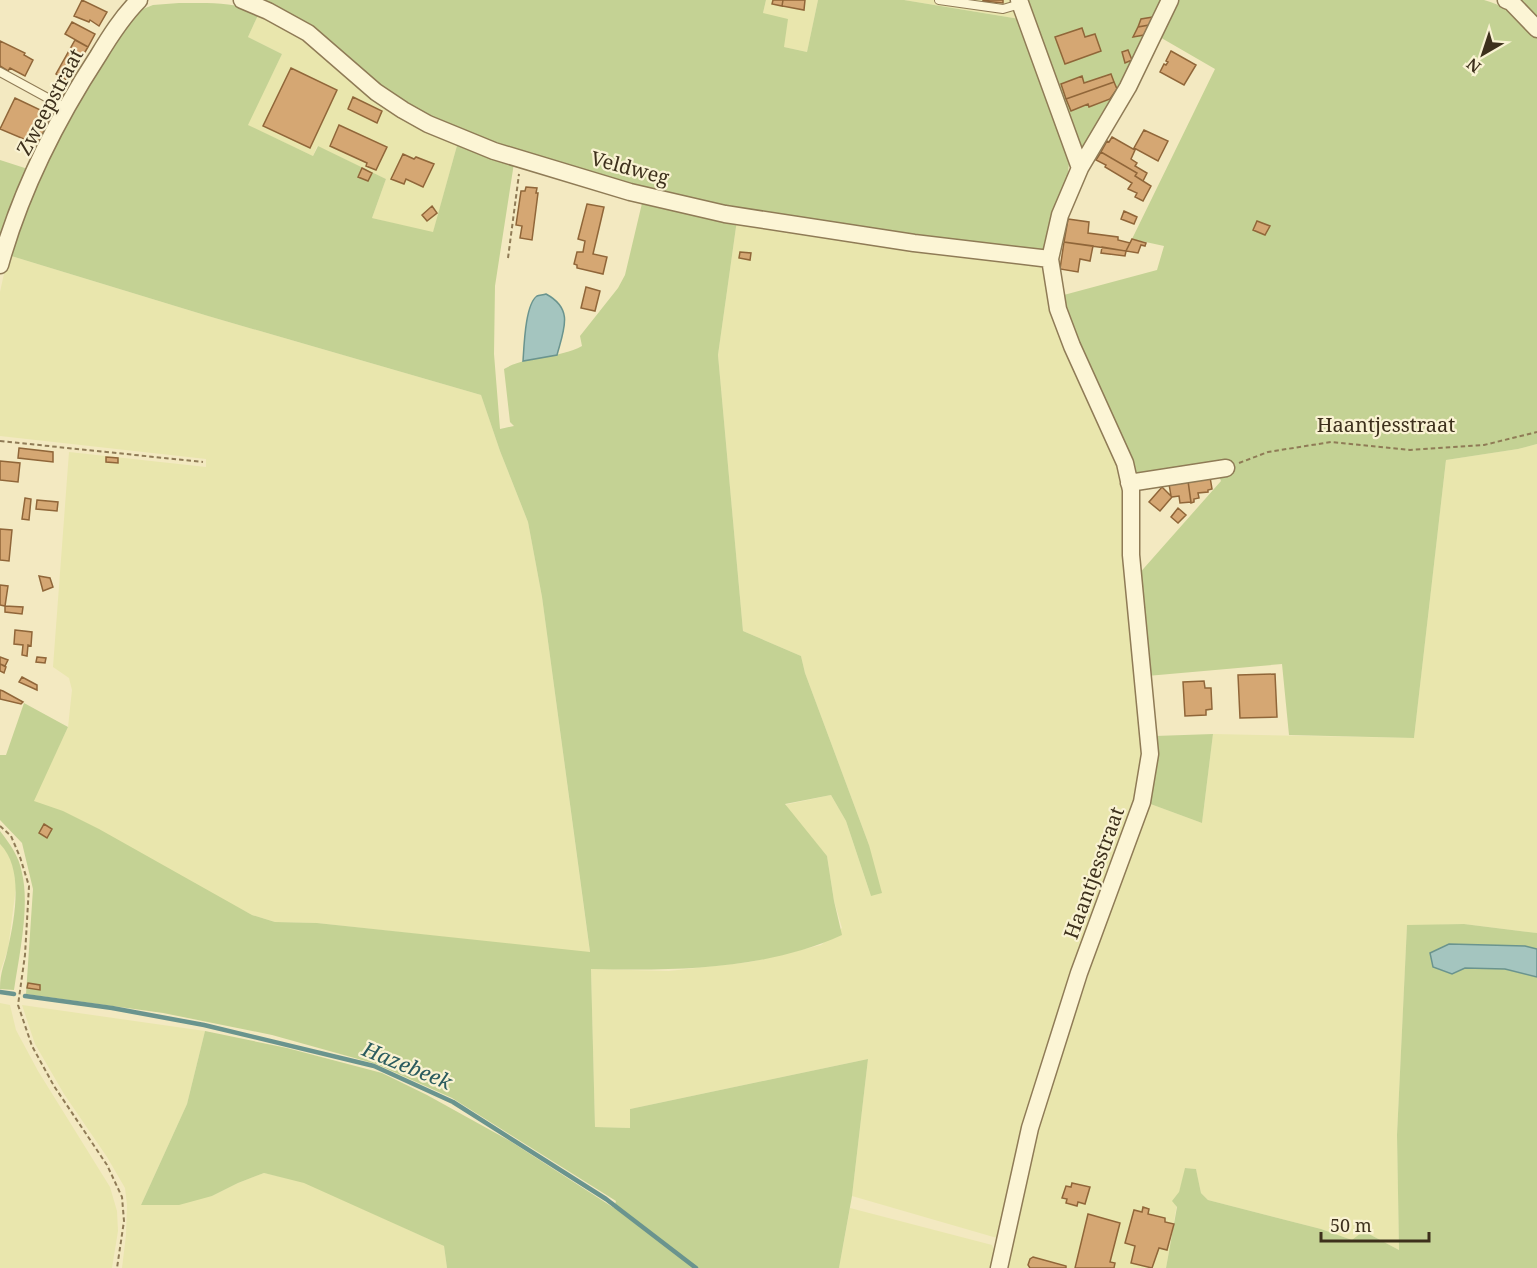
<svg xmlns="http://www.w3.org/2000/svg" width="1537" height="1268" font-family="'Noto Serif',serif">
	<rect width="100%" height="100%" fill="#f3e9c1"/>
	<path fill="#e9e6ad" d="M766 0H818L807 52 784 47 763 13Z
		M904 0H1014L1020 19Z
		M259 13 296 30 458 142 433 233 372 218 386 179 317 146 313 156 247 125 282 54 248 37Z
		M737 220 1040 264 1050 295 1115 454 1122 491 1124 565 1142 742V775L1135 803 1025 1119 1009 1182 997 1238 852 1196 868 1059 630 1109V1128L595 1127 591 969 669 971 750 962 821 945 842 928 834 901 827 856 784 805 831 795 846 821 871 896 869 845 805 673 801 656 743 631 718 355Z
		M8 255 208 316 481 395 500 451 528 522 542 597 590 953 317 923 275 922 252 915 33 801 68 727 72 690 69 678 53 667 69 452 206 467V459L0 436V292Z
		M1537 444V933L1464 924 1407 926 1397 1135 1399 1250 1369 1234 1352 1240 1321 1229 1208 1200 1201 1193 1196 1169 1186 1168 1179 1192 1166 1268H1004L1038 1120 1082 994 1145 802 1202 823 1213 734 1414 738 1446 460 1518 449Z
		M0 844 7 851 13 865 16 887 8 949 0 972Z
		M0 1003 10 1005 16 1030 38 1071 110 1187 117 1211 118 1231 112 1268H0Z
		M22 1005 205 1031 187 1104 141 1205 212 1196 238 1183 264 1173 304 1182 444 1246 447 1268H122L126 1235 127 1205 125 1188 107 1157 64 1094 35 1044Z
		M850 1208 992 1245 994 1250 996 1268H839Z"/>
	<path fill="#c4d294" d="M251 0H766L763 13 788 19 784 47 807 52 818 0H904L1020 19 1066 142 1069 164 1067 179 1047 247 1043 250 777 218 596 176 433 122Z
		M1028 0H1166L1134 65 1083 152 1080 149Z
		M1172 0H1484C1507 6 1521 20 1537 36V444L1518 449 1446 460 1414 738 1289 735 1282 664 1147 676 1137 576 1221 481 1215 466 1134 477 1060 296 1157 270 1164 246 1132 239 1215 69 1158 36Z
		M1521 0H1537V17Z
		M179 3C207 3 233 1 259 13L248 37 282 54 248 125 313 156 318 146 386 179 372 218 433 232 458 142 514 163 495 286 494 354 500 429 514 426 510 422 504 369C528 355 558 359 582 346L580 336 618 288 625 275 643 199 737 220 718 355 743 631 801 656 805 673 869 845 882 893 871 896 846 821 831 795 785 804 827 856 834 901 842 935C765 970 675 971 591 969L595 1127 630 1128V1109L868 1059 852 1196 839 1268H447L444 1246 304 1183 264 1173 238 1183 212 1196 179 1205H141L187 1104 205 1031 287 1048 382 1073 427 1095 510 1141 614 1208 616 1201 452 1098 376 1064 272 1035 163 1013 26 994 33 889 22 843 0 820V755H6L24 703 68 727 34 801 63 811 99 829 252 915 275 922 317 923 590 952 542 597 528 522 500 451 481 395 208 316 8 255 36 183 72 107 122 31 143 9 153 5Z
		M0 160 31 170 0 249Z
		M1213 734 1202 823 1145 802 1155 736Z
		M0 831C10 844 19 856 22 873 30 906 19 956 14 990L0 989C0 971 5 964 8 948 15 917 24 868 0 844Z
		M1464 924 1537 933V949L1525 946 1465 968 1505 969 1537 977V1268H1166L1177 1207 1172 1201 1179 1192 1185 1168 1196 1169 1201 1193 1208 1200 1321 1229 1352 1240 1361 1233 1369 1234 1399 1250 1397 1135 1407 925Z"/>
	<path fill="#a4c5bf" stroke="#6a948e" stroke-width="1.5" d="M546 294C574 309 564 329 557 355L523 361C524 348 525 304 537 296 539 295 543 295 546 294Z
		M1449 944 1525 946 1537 949V977L1505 969 1465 968 1452 974 1433 967 1430 953Z"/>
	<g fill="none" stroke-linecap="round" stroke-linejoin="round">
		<path stroke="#6a948e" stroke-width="4.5" d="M0 992 14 994
			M25 996 112 1008 204 1025 374 1066 453 1102 606 1199 696 1268"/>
	</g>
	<path fill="#d5a773" stroke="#906639" stroke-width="1.5" d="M82 0 107 12 99 26 90 20 89 22 74 16Z
		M773 0H783L782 6 772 4Z
		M783 0H805L804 10 782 6Z
		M983 0H1003V3L983 1Z
		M1153 17 1149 25 1138 27 1141 19Z
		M72 22 95 34 88 47 65 34Z
		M1149 25 1144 35 1133 37 1138 27Z
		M1082 28 1085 37 1095 34 1101 51 1065 64 1055 37Z
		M75 40 88 47 68 81 56 74Z
		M0 41 25 53 24 55 33 60 25 76 10 68 8 71 0 66Z
		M1128 50 1132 60 1125 63 1122 52Z
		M1171 51 1196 65 1184 85 1160 72 1164 64 1166 65 1168 62 1166 61Z
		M291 68 337 90 310 148 263 126Z
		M1111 74 1114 82 1066 99 1061 84 1082 76 1084 83Z
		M1114 82 1117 89 1110 99 1089 107 1088 104 1071 111 1066 99Z
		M353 97 382 111 377 123 348 109Z
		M15 98 51 115 38 145 0 129Z
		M339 125 387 147 376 170 366 166 367 163 330 146Z
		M1144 130 1168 141 1158 161 1134 148Z
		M1112 137 1135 150 1131 159 1137 163 1135 166 1147 173 1143 181 1135 176 1137 173 1101 152 1107 141 1109 142Z
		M1101 152 1137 173 1135 176 1151 186 1143 201 1135 197 1137 193 1128 189 1132 183 1105 167 1106 165 1096 160Z
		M403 154 414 159 416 157 434 164 423 187 406 179 404 184 391 179Z
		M362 168 372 173 368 181 358 177Z
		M526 187 537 188 536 193H538L532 240 520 238 522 226 516 225 521 191H525Z
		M587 204 604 207 593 254 607 257 603 274 577 268V265L574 264 577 252H583L585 241 578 239Z
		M432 206 437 213 427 221 422 215Z
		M1124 211 1137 217 1134 224 1121 219Z
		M1068 219 1089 222 1088 233 1118 237V240L1130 243 1126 251 1064 242Z
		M1257 221 1270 226 1265 235 1253 230Z
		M1132 239 1146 243 1145 246 1141 245 1138 253 1126 251Z
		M1064 242 1093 246 1090 261 1080 259 1078 272 1060 269Z
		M1102 247 1126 251 1125 256 1101 253Z
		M740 252 751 253 750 260 739 258Z
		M586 287 600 291 595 311 581 308Z
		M19 448 53 452V462L18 458Z
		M106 457 118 458V463L106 462Z
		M0 461 20 463 18 482 0 480Z
		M1210 477 1212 489 1208 490V492L1198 493 1199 498 1194 499V502L1191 503 1188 481Z
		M1188 481 1191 502 1180 503 1179 496 1172 497 1160 511 1149 502 1162 487 1171 496 1169 484Z
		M25 498 31 499 29 520 22 519Z
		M37 500 58 502 57 511 36 509Z
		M1178 508 1186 515 1178 523 1171 517Z
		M0 529 12 530 9 561 0 560Z
		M39 576 50 578 53 587 43 591Z
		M0 585 8 586 5 606 0 605Z
		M5 606 23 607 22 614 5 612Z
		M15 630 32 632 31 646 28 645 27 656 22 655 23 645 14 644Z
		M0 657 8 660 5 666 0 664Z
		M37 657 46 658 45 663 36 662Z
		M0 664 6 667 4 673 0 671Z
		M1275 674 1277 717 1240 718 1238 675Z
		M22 677 37 685V690L19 682Z
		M1204 681 1205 688H1211L1212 709 1206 710V715L1185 716 1183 682Z
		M0 690 3 691 23 702 21 704 0 699Z
		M44 824 52 829 47 838 39 833Z
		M28 983 40 985V990L27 988Z
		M1072 1183 1090 1187 1085 1204 1078 1202 1077 1206 1066 1203 1067 1199 1062 1198 1066 1186 1071 1187Z
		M1143 1207 1149 1209 1148 1214 1165 1218V1222L1174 1224 1167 1250 1159 1248 1152 1268 1131 1263 1135 1246 1125 1243 1134 1210 1142 1212Z
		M1088 1214 1120 1223 1110 1262 1115 1263 1114 1268H1075Z
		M1033 1257 1066 1266V1268H1030L1028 1265 1030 1259Z"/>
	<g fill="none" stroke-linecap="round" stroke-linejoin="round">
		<defs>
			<path id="lane" d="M939 0 1003 9 1020 4
				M0 72 66 108"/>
			<path id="street" d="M242 0 268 11 308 33 376 92 403 110 428 124 494 151 630 192 725 214 914 243 1050 259
				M1019 0 1080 168
				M1506 0 1511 2 1537 29
				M0 265C20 193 57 119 98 56 110 36 122 17 139 0
				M1129 483 1226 468
				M999 1268 1030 1128 1079 973 1142 802 1150 754 1131 555V490L1125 463 1072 346 1058 309 1050 259 1060 215 1080 168 1128 87 1170 0"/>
		</defs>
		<use href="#lane" stroke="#8f7b56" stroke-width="10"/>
		<use href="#street" stroke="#8f7b56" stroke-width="19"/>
		<path stroke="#8f7b56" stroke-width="2" stroke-dasharray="4.5 3" stroke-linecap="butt" d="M508 258 519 174
			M0 441 203 462
			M1239 463 1268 452 1331 442 1410 450 1484 445 1537 432
			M0 826 11 836 20 857 29 886 25 955 18 1005 32 1046 54 1086 107 1165 122 1197 124 1221 117 1268"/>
		<use href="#lane" stroke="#fcf5d5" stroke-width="8"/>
		<use href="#street" stroke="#fcf5d5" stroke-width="16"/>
	</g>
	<g text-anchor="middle" stroke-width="4.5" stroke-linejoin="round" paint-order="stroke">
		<g font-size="20" fill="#3d301c" stroke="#f9f2d2">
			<text transform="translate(50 102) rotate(-62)" y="7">Zweepstraat</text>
			<text transform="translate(630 168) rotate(15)" y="7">Veldweg</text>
			<text x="1386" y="432">Haantjesstraat</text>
			<text transform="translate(1094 873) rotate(-70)" y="7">Haantjesstraat</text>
		</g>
		<g font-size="21" font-style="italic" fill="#2a5b5e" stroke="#f9f2d2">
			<text transform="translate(407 1066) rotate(22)" y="7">Hazebeek</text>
		</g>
	</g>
	<g transform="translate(1483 54) rotate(219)" stroke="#f9f2d2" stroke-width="4.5" paint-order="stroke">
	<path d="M0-4.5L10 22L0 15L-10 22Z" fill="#3d301c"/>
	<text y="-9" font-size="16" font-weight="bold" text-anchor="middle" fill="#3d301c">N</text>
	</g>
	<path d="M1321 1232v9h108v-9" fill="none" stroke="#3d301c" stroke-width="3"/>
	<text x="1330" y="1232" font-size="18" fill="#3d301c" stroke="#f9f2d2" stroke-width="4.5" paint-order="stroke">50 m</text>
</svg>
